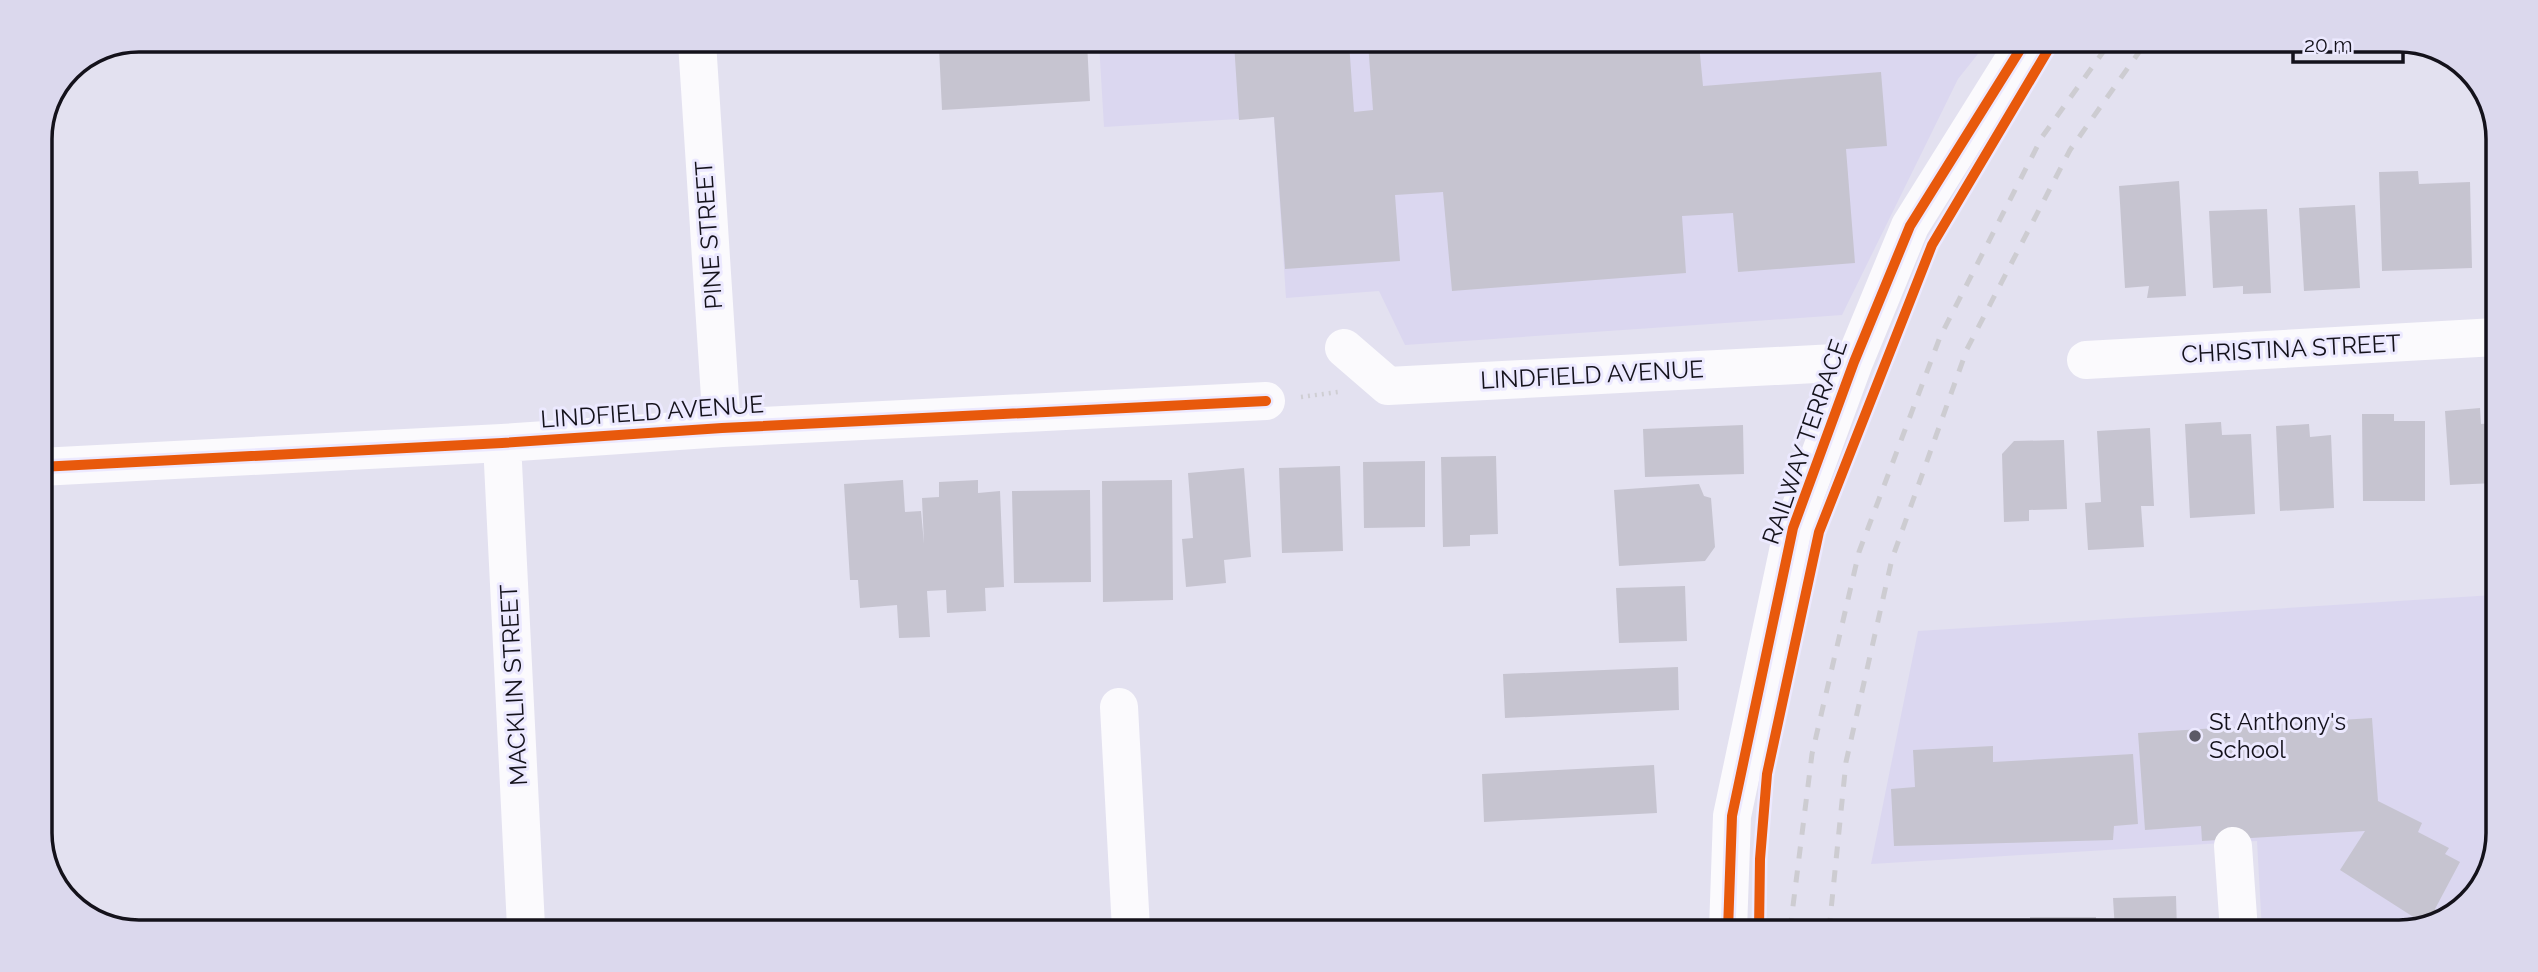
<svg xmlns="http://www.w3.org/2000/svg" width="2538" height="972" font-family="Raleway,sans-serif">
	<rect width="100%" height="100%" fill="#e3e1f0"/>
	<path fill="#dbd7f0" d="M1099 43 1985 45 1958 79 1842 315 1405 345 1379 291 1286 298 1274 117 1104 127Z
		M2494 595 2492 865 2459 912 2399 932 2262 931 2257 841 1871 864 1918 631Z"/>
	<path fill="#c6c4d0" d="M1025 42H1087L1090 101 942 110 939 48Z
		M1234 43H1349L1354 112 1373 110 1368 43 1699 44 1703 86 1881 72 1887 146 1846 149 1855 263 1738 272 1733 213 1682 216 1686 273 1452 291 1443 192 1395 195 1400 261 1285 269 1274 117 1239 120Z
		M2476 78 2477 79 2487 104H2476Z
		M2418 171 2419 184 2470 182 2472 268 2382 271 2379 172Z
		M2179 181 2186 296 2147 298 2149 286 2125 288 2119 186Z
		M2355 205 2360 288 2304 291 2299 208Z
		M2267 209 2271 293 2243 294V286L2213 288 2209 211Z
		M2480 408 2481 424 2495 423V483L2450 485 2445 411Z
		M2362 414H2394V421H2425V501H2363Z
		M2221 422 2222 435 2251 434 2255 514 2190 518 2185 424Z
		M2309 424 2310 437 2331 435 2334 508 2280 511 2276 426Z
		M1743 425 1744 474 1645 477 1643 429Z
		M2150 428 2154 506H2141L2144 547 2088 550 2085 503 2101 502 2097 431Z
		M2064 440 2067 509 2029 510V521L2004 522 2002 454 2014 441Z
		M1496 456 1498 534 1470 535V546L1443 547 1441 457Z
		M1425 461V527L1364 528 1363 462Z
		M1340 466 1343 551 1282 553 1279 468Z
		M1244 468 1251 557 1224 560 1226 583 1186 587 1182 539 1193 538 1188 473Z
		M903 480 905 512 921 511 924 544 922 498 939 497V482L978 480V493L1000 491 1004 587 985 588 986 611 947 613 946 590 927 591 930 637 899 638 897 605 860 608 858 580H850L844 484Z
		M1172 480 1173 600 1103 602 1102 481Z
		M1699 484 1704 496 1711 498 1715 547 1705 561 1619 566 1614 490Z
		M1090 490 1091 582 1014 583 1012 491Z
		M1685 586 1687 641 1619 643 1616 588Z
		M1678 667 1679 710 1505 718 1503 674Z
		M2372 718 2378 801 2422 823 2418 832 2449 848 2445 854 2460 862 2435 909 2442 917 2406 930 2403 926 2415 918 2340 870 2365 831 2202 841 2201 826 2145 830 2138 733Z
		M1993 746V762L2133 754 2138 824 2114 826 2113 840 1894 846 1891 789 1915 787 1913 750Z
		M1654 765 1657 813 1484 822 1482 774Z
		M2176 896 2177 931H2115L2113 898Z
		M2030 917H2096V931H2030Z"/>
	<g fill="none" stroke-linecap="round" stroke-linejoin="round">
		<path stroke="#cfced3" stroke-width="4.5" stroke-dasharray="2 5" stroke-linecap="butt" d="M1301 397 1338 392"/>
		<path stroke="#fbfafd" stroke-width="38" d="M697 42 722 428
			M1344 348 1388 386 1854 362
			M2086 360 2496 337
			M502 443 526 927
			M40 467 502 443 722 428 1266 401
			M1119 707 1131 929
			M2233 846 2239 931
			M1728 930 1732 816 1793 528 1854 362 1910 226 2023 45"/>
		<path stroke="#cdccd1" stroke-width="5" stroke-dasharray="12 12" stroke-linecap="butt" d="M1790 930 1812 754 1859 552 1940 337 2042 137 2108 45
			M1829 930 1846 762 1892 559 1967 349 2070 150 2144 45"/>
		<defs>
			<path id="cycleway" d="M40 467 502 443 722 428 1266 401
				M1728 930 1732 816 1793 528 1854 362 1910 226 2023 45
				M1759 930 1760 859 1767 774 1819 532 1932 245 2051 45"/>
		</defs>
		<use href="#cycleway" stroke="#ece9ff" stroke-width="15"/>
		<use href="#cycleway" stroke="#e8590c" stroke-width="10"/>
	</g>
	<circle fill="#5c5a66" stroke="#ece9ff" stroke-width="2.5" cx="2195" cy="736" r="7"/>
	<g text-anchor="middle" stroke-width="6" stroke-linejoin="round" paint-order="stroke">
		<g font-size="24" fill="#14121b" stroke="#ece9ff">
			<text transform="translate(709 235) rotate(-94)" y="8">PINE STREET</text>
			<text transform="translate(2291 349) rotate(-3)" y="8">CHRISTINA STREET</text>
			<text transform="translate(1592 375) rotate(-3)" y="8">LINDFIELD AVENUE</text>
			<text transform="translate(652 412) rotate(-4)" y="8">LINDFIELD AVENUE</text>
			<text transform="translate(1805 442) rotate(-71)" y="8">RAILWAY TERRACE</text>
			<text transform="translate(514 685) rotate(-93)" y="8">MACKLIN STREET</text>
		</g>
		<g font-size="24" fill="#14121b" stroke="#ece9ff" text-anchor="start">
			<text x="2209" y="730">St Anthony's<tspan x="2209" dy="28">School</tspan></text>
		</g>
	</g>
	<path d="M0 0H2538V972H0ZM139 52H2399A87 87 0 0 1 2486 139V833A87 87 0 0 1 2399 920H139A87 87 0 0 1 52 833V139A87 87 0 0 1 139 52Z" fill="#dbd8ed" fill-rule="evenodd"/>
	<path fill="none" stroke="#14121b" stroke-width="3.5" d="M139 52H2399A87 87 0 0 1 2486 139V833A87 87 0 0 1 2399 920H139A87 87 0 0 1 52 833V139A87 87 0 0 1 139 52Z"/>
	<path d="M2293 52v10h110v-10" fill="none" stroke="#14121b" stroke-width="3.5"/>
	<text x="2304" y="52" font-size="21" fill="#14121b" stroke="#ece9ff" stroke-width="5" paint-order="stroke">20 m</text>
</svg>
